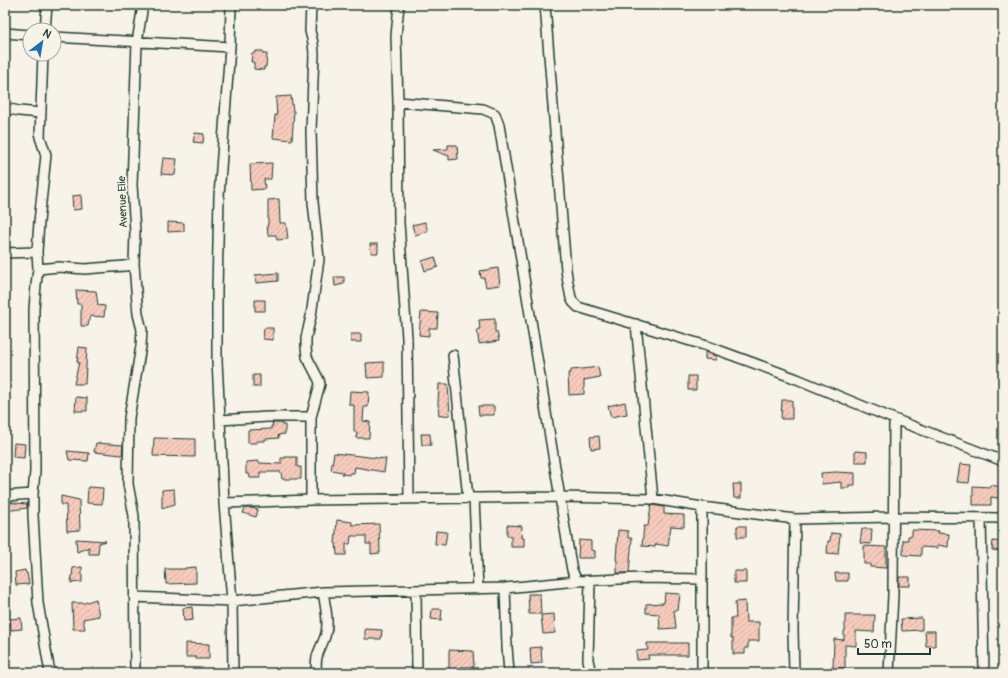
<svg xmlns="http://www.w3.org/2000/svg" width="1008" height="678" font-family="Pangolin,sans-serif">
	<defs>
		<pattern id="building-hatch" width="6" height="6" patternUnits="userSpaceOnUse"><rect width="6" height="6" fill="#f8cbbc"/><path d="M-1 1l2-2M0 6l6-6M5 7l2-2" fill="none" stroke="#d4afa2"/></pattern>
	</defs>
	<rect width="100%" height="100%" fill="#f7f3e8"/>
	<filter id="ink" filterUnits="userSpaceOnUse"><feTurbulence type="fractalNoise" baseFrequency=".025" numOctaves="2"/><feDisplacementMap in="SourceGraphic" scale="8" xChannelSelector="R" yChannelSelector="G"/><feConvolveMatrix kernelMatrix="1 2 1 2 8 2 1 2 1" color-interpolation-filters="sRGB"/></filter>
	<g filter="url(#ink)">
		<path fill="url(#building-hatch)" stroke="#1f3d34" d="M255 51H263V54H267L266 67H264V70L254 69V62H251L252 53H255Z
			M291 96 293 111H294L292 140 273 138 275 115 277 116 276 102V97Z
			M195 133 204 134 203 143 193 142Z
			M448 145H457L458 159 449 160V156L433 150 448 149Z
			M163 158 177 159 175 175 161 174Z
			M272 163 271 179H264L265 189 251 190 250 164Z
			M81 195 82 209 73 210 72 196Z
			M279 199 280 223H286L288 239 277 240 276 235H268L267 225H268V200Z
			M168 222 184 223V231L168 232Z
			M425 222 428 231 415 235 412 225Z
			M370 244H378V253H371Z
			M435 257 438 267 425 271 422 261Z
			M498 268 500 285 486 287 484 278H481L480 271Z
			M278 273V281L256 283 255 275Z
			M334 277H344V284L335 286Z
			M76 290 96 291 98 305 105 306 104 317 90 316 88 326H81V304H77Z
			M255 300H265V311H255Z
			M421 312 438 313 437 328H429V336L419 335Z
			M495 319V332H497L499 341 479 344 477 330H480L479 320Z
			M264 328H273V340L263 339Z
			M351 334H361V342H351Z
			M79 347 87 348 85 384H74L79 362H77Z
			M705 352 716 356V360L705 359Z
			M384 362V377L367 378 366 363Z
			M598 367 600 377 584 380V394L569 395 568 373H571V370L591 368Z
			M253 375H260V387H253Z
			M688 376H696V390H688Z
			M439 384H448L450 415 439 416 438 403Z
			M350 391 369 392 368 407H364L363 421 370 422 369 438H356L357 432H354V405H349Z
			M76 397 87 398V411H75Z
			M782 400H792V419H781Z
			M625 402 627 414 611 417 608 406Z
			M478 406H494V415H479Z
			M272 423H282V425H285V434L278 435 279 438 265 439V441H257V443H248V430L271 429V426H273Z
			M421 434H430L431 445H422Z
			M599 436 600 448 591 449 590 437Z
			M154 438 195 439V457L153 456Z
			M14 443 25 444 24 458 13 457Z
			M96 443 123 445 122 455 94 452Z
			M67 451 89 453 88 461 69 460Z
			M855 451 867 452V462H855Z
			M334 453 386 459 384 472 355 467 354 473H350V475L342 474 343 472 331 470Z
			M285 457H297V467H301V479H282L281 472H260V478H250L249 474H246V462L259 461V463L281 464V458H285Z
			M960 464 971 465 969 483 957 482Z
			M835 472 855 473V485H849V488H841V482L822 484 821 473Z
			M733 484H741V498H734Z
			M990 485 1003 487V499L991 497V505H973V486L990 487Z
			M88 487 103 488 102 504 87 503Z
			M174 489 175 504 162 508V490Z
			M61 496 79 500 80 530 67 531 66 505H61Z
			M5 502 27 504V508L5 511Z
			M651 505 664 507V514L684 515V527L671 526 668 546 656 544 655 547 642 546 644 526H648Z
			M245 508H252L258 510 256 517 243 513Z
			M337 520 352 522V525L379 524 380 553 371 554V544H366V536H351L350 544H346V555H337L336 543H335Z
			M507 525 522 526 521 538H524V547H511V536H507Z
			M737 526H746V537H737Z
			M862 529H872L871 544 860 543Z
			M618 530 628 531V538H632L629 573H617V560H616Z
			M912 530 939 531 938 533 949 534 948 547 938 545V548L921 547V556L903 555V540H908V536H912Z
			M436 531 447 532 445 545 435 544Z
			M831 533 840 534 838 554 827 553 828 541H830Z
			M76 539 106 541 99 543 98 554H89V547L77 552Z
			M579 540 591 541V550L595 551V558H578Z
			M993 541 1003 542V551L992 550Z
			M864 546 886 547V568L870 567V564H864Z
			M82 567V582L71 583 73 568Z
			M196 567V583L166 584 165 569H185V568Z
			M25 570 26 573H27L29 584 16 585 15 572Z
			M734 571H746V583H734Z
			M835 573H848V581H836Z
			M899 577H910V586H899Z
			M665 593 680 594 678 610H674L676 628 660 629 659 614 646 613V604L664 603Z
			M528 594H540L541 614H529Z
			M96 599 99 616 83 619 85 629H73L72 603H84Z
			M745 601 746 622H759V641H748V648H745V654H733V638H731V618H736L735 602Z
			M192 607 193 620 184 621 183 608Z
			M432 609H442L441 620 431 619Z
			M554 614 555 633 543 634 541 615Z
			M845 615H875L874 632 856 631V646L845 645V668H833L834 639 844 640V631H845Z
			M21 618 22 629 11 630 10 619Z
			M922 618V630L902 631 901 619Z
			M365 629 382 630 381 639H365Z
			M925 631H935V646H926Z
			M186 643 209 644V659H196V657H186Z
			M647 643H688V655H648L649 659 637 660 636 651 648 650Z
			M541 647 542 663 531 664 530 648Z
			M449 650 473 651 474 667H461V671H449Z"/>
		<g fill="none" stroke-linecap="round" stroke-linejoin="round">
			<defs>
				<path id="minor" d="M311 5 310 31 313 43 314 54 311 131 313 202 319 259 311 316 306 338V347L307 357 319 380 320 384 311 417
					M399 5 396 36 398 102 399 223 407 338 409 499
					M545 5 566 270 568 283 571 298 573 302 578 307 707 346 797 379 894 419 1003 461
					M45 30 47 5
					M5 33 30 35
					M54 37 230 47
					M43 54 40 137 46 155 39 222 37 252 38 269 36 285 34 309 35 471 33 494V515L38 603 50 673
					M398 102 483 109 495 114 499 125 570 559 572 570 577 581
					M5 108 19 111 41 113
					M5 253 37 252
					M38 269 59 267 85 269 97 268 125 266 134 264
					M636 324 653 499
					M453 355 468 498
					M220 420 217 361V291L219 196 230 47 231 5
					M5 496 33 494
					M474 498 478 589
					M224 503 311 500 560 497 653 499 702 507 795 519 893 517 1003 518
					M702 507V673
					M981 518 984 673
					M590 581 588 660 591 673
					M505 588 507 647 509 673
					M416 591 417 673
					M134 597 232 601 323 592 505 588 577 581 641 578 702 579
					M135 673 134 516 128 484 129 418 141 346 142 330 138 314 136 290 134 264 135 232 132 185 137 42 143 5
					M233 673 232 601 224 503 220 420 267 417H311V500
					M317 673C316 668 316 662 317 657 319 649 324 642 326 633 329 620 325 605 323 592
					M794 673 793 630 795 519
					M889 673 893 595 894 419"/>
			</defs>
			<use href="#minor" stroke="#1f3d34" stroke-width="12"/>
			<use href="#minor" stroke="#f7f3e8" stroke-width="9"/>
		</g>
	</g>
	<g text-anchor="middle" stroke-width="4" stroke-linejoin="round" paint-order="stroke">
		<g font-size="11" fill="#1f3d34" stroke="#f7f3e8">
			<text transform="translate(122 202) rotate(-92)" y="4">Avenue Elie</text>
		</g>
	</g>
	<rect width="1008" height="678" fill="none" stroke="#f7f3e8" stroke-width="20"/>
	<rect x="10" y="10" width="988" height="658" fill="none" stroke="#1f3d34" stroke-width="1.5" filter="url(#ink)"/>
	<g transform="translate(42 42) rotate(31)"><circle r="19" fill="#f7f3e8" stroke="#a1aaa0"/>
	<path d="M0-3L7 15L0 10L-7 15Z" fill="#1f6fb2"/>
	<text y="-6" font-size="11" font-weight="bold" text-anchor="middle" fill="#1f3d34">N</text>
	</g>
	<path d="M858 648v6h72v-6" fill="none" stroke="#1f3d34" stroke-width="2"/>
	<text x="864" y="648" font-size="12" fill="#1f3d34" stroke="#f7f3e8" stroke-width="3" paint-order="stroke">50 m</text>
</svg>
